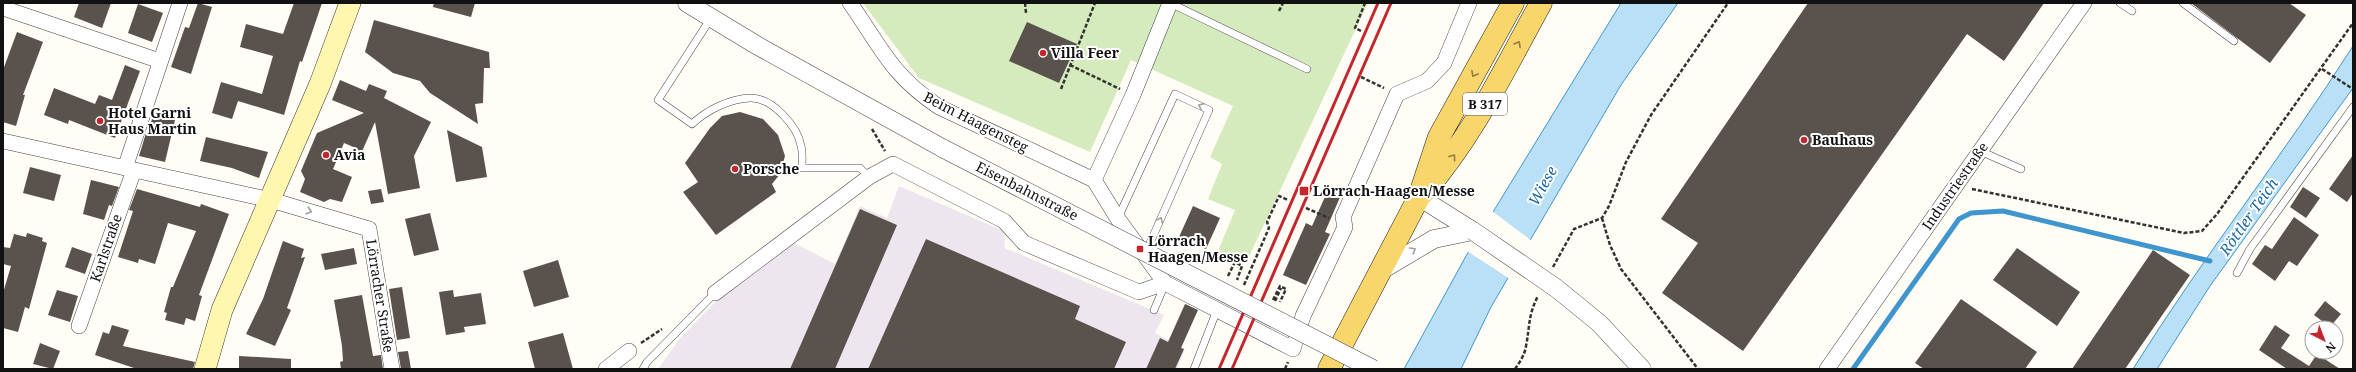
<svg xmlns="http://www.w3.org/2000/svg" width="2356" height="372" font-family="'Noto Serif',serif">
	<rect width="100%" height="100%" fill="#fffdf5"/>
	<path fill="#eee6ef" d="M899 186 1004 231 1005 248 1164 315 1155 333 1185 349 1177 369H658L680 338 728 289 792 242 835 264 860 206 887 218Z"/>
	<path fill="#d5ebbd" d="M863 3H1368L1246 263 1218 251 1235 210 1208 199 1222 164 1210 157 1233 106 1131 60 1090 152 919 78Z"/>
	<path fill="#b9e0f7" stroke="#3f96cf" d="M1621 3H1678L1621 85 1491 307 1461 369H1404L1466 256Z
		M2353 46V88L2210 286 2157 369H2133C2202 258 2283 156 2353 46Z"/>
	<path fill="#fffdf5" d="M1492 211 1532 241 1510 279 1467 251Z"/>
	<g fill="none" stroke-linecap="round" stroke-linejoin="round">
		<path stroke="#3f96cf" stroke-width="5" d="M1853 369 1959 219 1971 213 2003 211 2210 261"/>
	</g>
	<path fill="#5a524d" d="M79 3H111L102 28 74 17Z
		M198 3 212 7 191 74 171 67 185 27 189 28Z
		M294 3H322L302 62 300 61 284 115 238 101 232 119 212 113 221 82 262 94 273 56 240 47 246 24 283 34Z
		M434 3H475L471 17 433 7Z
		M1808 3H2044L2004 61 1967 34 1743 351 1662 293 1698 243 1661 219Z
		M2191 3H2289L2306 15 2270 63Z
		M138 4 163 13 152 42 128 33Z
		M374 20 489 52 490 68H484L483 103 475 104 478 124 430 93 420 81 393 73 365 52Z
		M1027 22 1077 44 1059 83 1009 61Z
		M17 32 43 42 23 95H25L16 126 3 122V70Z
		M125 65 140 71 115 138 69 120 68 124 44 115 54 88 95 104 99 95 112 100Z
		M340 80 366 91 369 84 387 91 384 98 431 122 414 156 420 188 388 194 375 122 360 156 358 149 344 143 333 169 352 177 342 202 330 199 324 202 300 192 305 179 301 171 317 133 364 113 332 100Z
		M740 112 763 119 778 135 785 156 780 174 772 184 776 192 716 235 683 192 698 182 685 163 710 128 722 116Z
		M153 115 175 120 165 162 139 156 146 133 148 134Z
		M447 130 482 147 487 177 456 182Z
		M206 137 268 152 259 178 232 168 200 161Z
		M2353 155V193L2347 202 2329 189Z
		M30 167 61 175 54 201 23 193Z
		M91 180 119 187 112 206 109 205 104 220 83 214Z
		M2303 187 2320 198 2306 218 2290 207Z
		M137 189 200 207 201 204 229 214 199 295 202 296 195 321 186 318 184 325 165 320 167 313 164 312 171 287H173L196 231 168 223 155 264 139 259 138 263 118 257 133 211 129 210Z
		M381 189 384 202 371 204 368 191Z
		M1328 190 1341 195 1325 232 1330 234 1306 285 1283 275 1306 223 1312 226Z
		M1193 206 1220 218 1206 249 1179 237Z
		M860 209 897 225 835 369H790Z
		M430 213 439 250 414 256 405 219Z
		M2294 217 2319 235 2297 266 2289 261 2275 281 2252 264 2265 245 2272 249Z
		M27 233 43 238 42 241 47 243 29 309 25 307 18 332 3 328V293L11 266 3 264V247L10 248 14 234 26 237Z
		M926 239 1080 306 1075 319 1126 342 1114 369H868Z
		M283 241 304 249 301 258 305 257 287 308 291 310 275 346 246 334 263 299Z
		M72 247 92 254 85 274 65 267Z
		M354 248 357 264 325 270 321 254Z
		M2017 248 2080 292 2057 326 1993 280Z
		M2153 250 2190 275 2125 369H2072Z
		M558 260 569 297 534 307 523 271Z
		M402 287 410 338 397 340 389 289Z
		M57 290 78 296 70 322 48 315Z
		M453 290 454 297 481 293 486 324 464 327 465 332 446 335 439 292Z
		M362 295 373 356 381 355 383 369H341L340 362 343 361 342 346 334 300Z
		M1961 299 2037 352 2025 369H1924L1915 363Z
		M2325 301 2341 314 2330 327 2314 315Z
		M1185 304 1198 310 1181 348 1184 349 1175 369H1146L1160 338 1168 342Z
		M112 325 129 330 123 346 195 362 193 369H137L95 355 103 332 109 334Z
		M2275 325 2290 335 2281 348 2309 366 2317 354 2340 369H2287L2259 350Z
		M563 333 573 369H535L528 342Z
		M40 343 60 351 53 369 33 364Z
		M408 351 411 369H401L398 352Z
		M239 356 291 359V369H239Z"/>
	<g fill="none" stroke-linecap="round" stroke-linejoin="round">
		<defs>
			<path id="service" d="M1170 3 1307 69
				M2120 3 2132 11
				M2183 3 2234 41
				M711 18 658 100 692 124C707 110 729 99 750 98 772 97 798 127 801 146 803 153 802 161 802 168H860L869 177
				M1980 151 2021 169
				M1118 218 1175 94 1209 110 1146 252
				M2237 273 2250 249 2353 107
				M1154 310 1165 284
				M643 369 647 362 715 293
				M1194 369 1217 310"/>
			<path id="minor" d="M850 3C881 47 891 75 939 107L1094 180 1118 219 1165 283 1293 349 1303 316 1345 227 1343 217 1397 94 1427 81 1444 63 1469 3
				M3 8 160 61
				M3 141 271 200 369 229 392 369
				M125 168 180 3
				M1094 180 1133 95 1170 3
				M715 293 869 177 893 164 1004 221 1024 243 1139 292 1165 283
				M79 326 134 170
				M606 369 629 351
				M1827 369 2084 3"/>
			<path id="tertiary" d="M687 3 758 46 944 149
				M1419 197 1473 231
				M1380 271 1434 239 1473 231
				M1556 288 1599 323 1642 369"/>
			<path id="secondary" d="M205 369 222 310 320 84 350 3"/>
			<path id="primary" d="M1424 192C1473 136 1505 68 1541 3
				M1329 369 1419 197 1439 137 1513 3"/>
		</defs>
		<use href="#service" stroke="#444" stroke-width="8"/>
		<use href="#minor" stroke="#444" stroke-width="16"/>
		<use href="#tertiary" stroke="#444" stroke-width="19"/>
		<use href="#secondary" stroke="#333" stroke-width="22"/>
		<use href="#primary" stroke="#222" stroke-width="23"/>
		<path stroke="#333" stroke-width="2.5" stroke-dasharray="4 2" stroke-linecap="butt" d="M1025 3 1026 13
			M1279 11 1283 3
			M1361 31 1355 28 1365 3
			M1070 65 1120 89
			M2322 69 2353 89
			M1361 77 1384 88
			M1061 89 1095 3
			M872 129 885 151
			M1972 189 2184 233 2202 231 2217 214 2353 23
			M1306 208 1329 218
			M1602 218 1610 245 1621 269 1698 369
			M1553 267 1574 229 1602 218 1609 206 1626 162 1651 115 1728 3
			M1228 276 1235 262 1242 266 1237 280
			M1244 285 1269 228 1267 222 1279 196 1288 200
			M1273 300 1280 286 1286 289 1280 302
			M1275 301 1281 288
			M641 343 662 329
			M1285 369 1288 362
			M1515 369C1520 362 1525 354 1526 346 1530 326 1528 315 1538 296"/>
		<use href="#service" stroke="#fff" stroke-width="7"/>
		<use href="#minor" stroke="#fff" stroke-width="15"/>
		<use href="#tertiary" stroke="#fff" stroke-width="18"/>
		<use href="#secondary" stroke="#fff6b0" stroke-width="21"/>
		<use href="#primary" stroke="#f9d66b" stroke-width="22"/>
		<path stroke="#c4262e" stroke-width="3" d="M1219 369 1378 3
			M1232 369 1391 3"/>
		<defs>
			<path id="tertiary-bridge" d="M944 149 1373 369
				M1473 231 1556 288"/>
		</defs>
		<use href="#tertiary-bridge" stroke="#444" stroke-width="19" stroke-linecap="butt"/>
		<use href="#tertiary-bridge" stroke="#fff" stroke-width="18"/>
	</g>
	<defs><path id="oneway-chevron" d="M-2-3.5L2.5 0L-2 3.5" fill="none" stroke-width="1.6" stroke-linecap="round" stroke-linejoin="round"/></defs>
	<g stroke="#917d42">
		<use href="#oneway-chevron" transform="translate(1518 44) rotate(-61)"/>
		<use href="#oneway-chevron" transform="translate(1474 74) rotate(119)"/>
		<use href="#oneway-chevron" transform="translate(1453 157) rotate(-54)"/>
	</g>
	<g stroke="#a0a0a0">
		<use href="#oneway-chevron" transform="translate(1201 106) rotate(-156)"/>
		<use href="#oneway-chevron" transform="translate(309 211) rotate(17)"/>
		<use href="#oneway-chevron" transform="translate(1160 220) rotate(-66)"/>
		<use href="#oneway-chevron" transform="translate(1413 250) rotate(-31)"/>
	</g>
	<g fill="#c4262e" stroke="#fff" stroke-width="1.5">
		<circle cx="1043" cy="53" r="4"/>
		<circle cx="100" cy="121" r="4"/>
		<circle cx="1804" cy="140" r="4"/>
		<circle cx="326" cy="155" r="4"/>
		<circle cx="735" cy="169" r="4"/>
		<rect x="1299" y="186" width="10" height="10" rx="2"/>
		<rect x="1136" y="245" width="8" height="8" rx="2"/>
	</g>
	<g text-anchor="middle" stroke-width="4" stroke-linejoin="round" paint-order="stroke">
		<rect fill="#fff" stroke="#585858" stroke-width="1" x="1463" y="93" width="44" height="22" rx="3"/>
		<g font-size="13" font-weight="bold" fill="#111">
			<text x="1485" y="109">B 317</text>
		</g>
		<g font-size="14" font-weight="bold" fill="#111" stroke="#fff" text-anchor="start">
			<text x="1051" y="58">Villa Feer</text>
			<text x="108" y="118">Hotel Garni<tspan x="108" dy="16">Haus Martin</tspan></text>
			<text x="1812" y="145">Bauhaus</text>
			<text x="334" y="160">Avia</text>
			<text x="743" y="174">Porsche</text>
			<text x="1313" y="196">Lörrach-Haagen/Messe</text>
			<text x="1148" y="246">Lörrach<tspan x="1148" dy="16">Haagen/Messe</tspan></text>
		</g>
		<g font-size="14" fill="#111" stroke="#fff">
			<text transform="translate(976 122) rotate(27)" y="5">Beim Haagensteg</text>
			<text transform="translate(1955 186) rotate(-55)" y="5">Industriestraße</text>
			<text transform="translate(1027 191) rotate(27)" y="5">Eisenbahnstraße</text>
			<text transform="translate(106 248) rotate(-71)" y="5">Karlstraße</text>
			<text transform="translate(380 296) rotate(81)" y="5">Lörracher Straße</text>
		</g>
		<g font-size="15" font-style="italic" fill="#1768a6" stroke="#fff">
			<text transform="translate(1543 186) rotate(-61)" y="5">Wiese</text>
			<text transform="translate(2249 217) rotate(-55)" y="5">Röttler Teich</text>
		</g>
	</g>
	<rect width="2356" height="372" fill="none" stroke="#111111" stroke-width="8"/>
	<g transform="translate(2324 340) rotate(138)"><circle r="19" fill="#ffffff" stroke="#a0a0a0"/>
	<path d="M0-3L7 15L0 10L-7 15Z" fill="#c4262e"/>
	<text y="-6" font-size="11" font-weight="bold" text-anchor="middle" fill="#111111">N</text>
	</g>
</svg>
